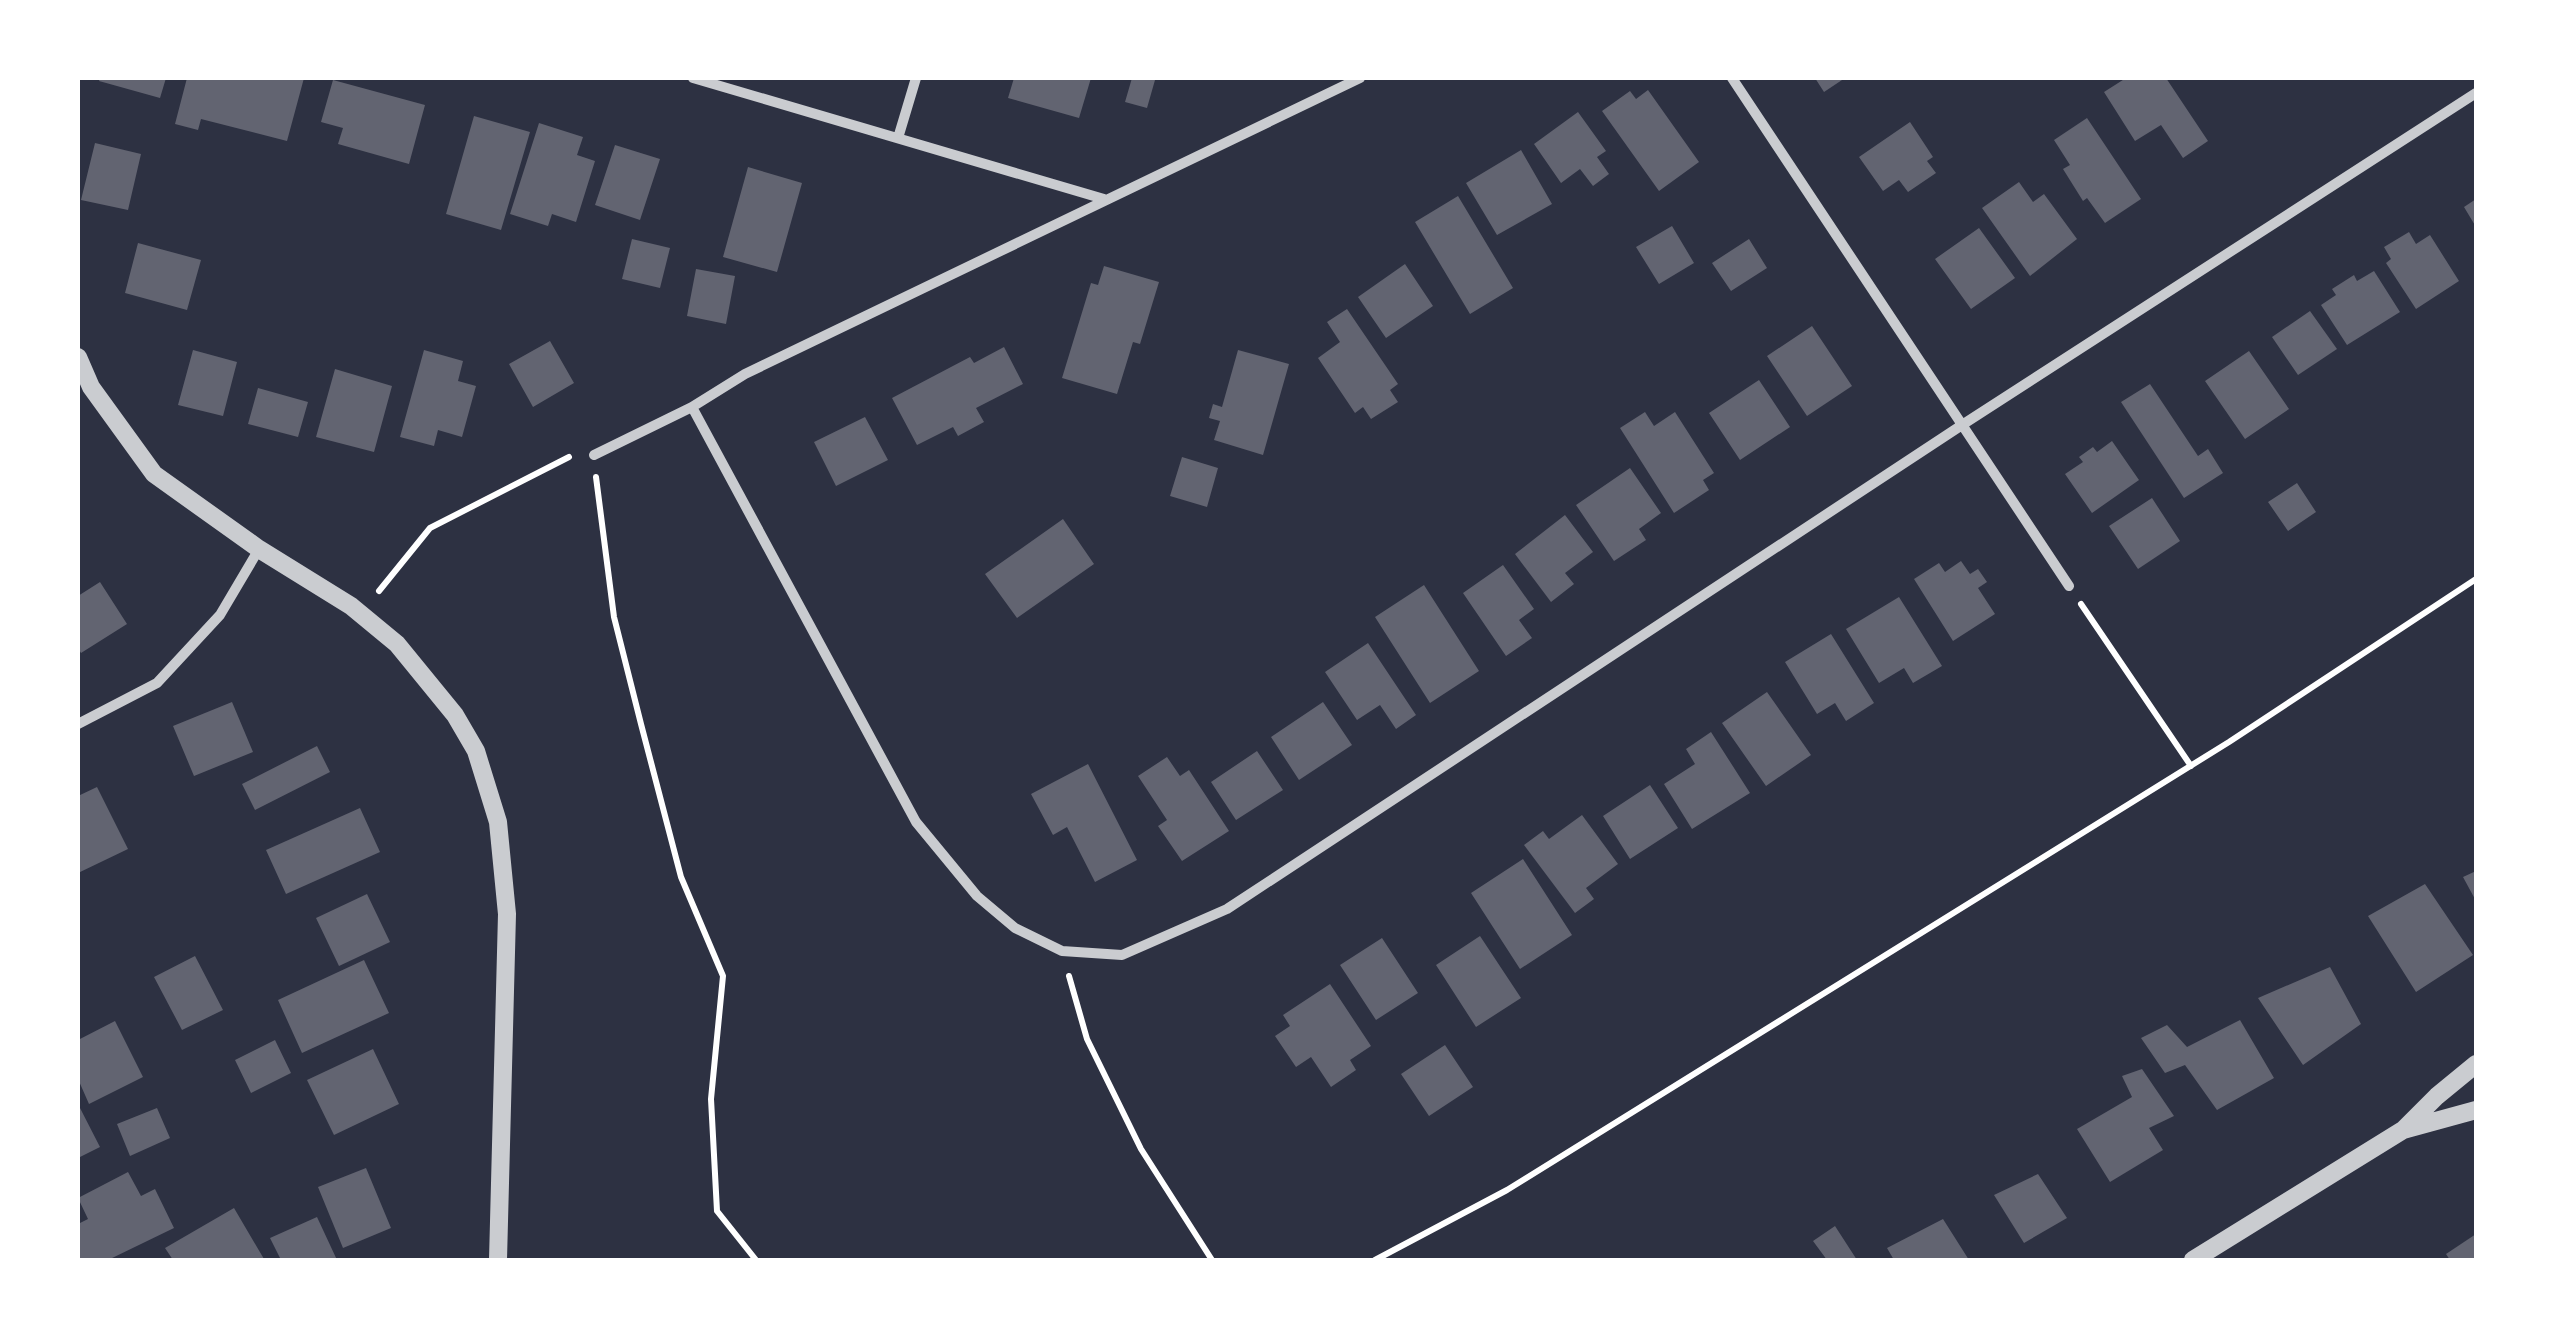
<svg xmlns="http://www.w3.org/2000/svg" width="2554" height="1338" font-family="'Crimson Pro',serif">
	<rect width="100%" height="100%" fill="#2d3142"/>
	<path fill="#626471" d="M100 78H166L160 98 99 81Z
		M187 78H304L287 141 201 119 198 130 175 124Z
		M1014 78H1091L1079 118 1008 98Z
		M1132 78 1155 80 1147 108 1125 102Z
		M1815 78H1845L1824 92Z
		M2126 78H2166L2208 141 2183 158 2161 125 2135 141 2104 92Z
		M333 80 425 105 409 164 338 144 343 128 321 122Z
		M1648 90 1699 162 1659 191 1602 111 1630 91 1636 99Z
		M1578 112 1606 151 1597 157 1609 174 1593 186 1580 169 1561 183 1534 144Z
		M474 116 530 132 501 230 446 214Z
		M2087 118 2141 199 2105 223 2087 198 2083 201 2063 169 2070 165 2054 140Z
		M1910 122 1933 157 1927 161 1936 173 1908 192 1899 180 1883 191 1859 157Z
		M539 123 583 137 577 155 595 161 576 222 552 214 548 226 510 214Z
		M95 143 141 154 128 210 81 200Z
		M615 145 660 159 640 220 595 205Z
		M1521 150 1552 204 1497 235 1466 183Z
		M748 167 802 183 777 272 723 257Z
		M2019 182 2033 202 2044 194 2077 239 2030 276 1982 208Z
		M1458 196 1513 288 1470 314 1415 222Z
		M2476 199V227L2464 207Z
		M1672 226 1694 263 1659 284 1636 247Z
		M1979 228 2015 278 1971 309 1935 259Z
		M2409 232 2416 244 2430 235 2459 281 2416 309 2386 263 2391 259 2384 247Z
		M632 239 670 248 660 288 622 279Z
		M1749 239 1767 268 1731 291 1712 263Z
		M138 243 201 260 187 310 125 293Z
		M1405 264 1433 306 1386 338 1358 297Z
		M1104 266 1159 282 1140 344 1133 342 1117 394 1062 378 1091 283 1098 285Z
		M696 269 735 276 726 324 687 316Z
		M2374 271 2400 312 2347 345 2321 305 2336 295 2332 289 2354 275 2357 281Z
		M1347 309 1398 384 1390 390 1398 402 1371 419 1363 407 1355 413 1318 358 1340 342 1327 322Z
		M2310 311 2337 349 2298 375 2272 337Z
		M1812 326 1852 386 1807 416 1767 356Z
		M550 341 574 383 533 407 509 364Z
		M1004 347 1023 384 976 408 984 422 958 436 953 427 917 445 892 398 970 357 974 363Z
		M193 350 237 362 223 416 178 405Z
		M424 350 463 361 458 381 476 386 462 437 438 430 434 446 400 437Z
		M1238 350 1289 364 1263 455 1214 440 1220 421 1209 418 1213 404 1222 407Z
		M2249 351 2289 409 2245 439 2205 381Z
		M335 369 392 386 374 452 316 437Z
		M1759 380 1790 427 1740 460 1709 413Z
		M2150 384 2198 456 2208 449 2223 473 2184 498 2121 402Z
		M258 388 308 402 298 437 248 424Z
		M1645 412 1654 426 1675 412 1714 473 1703 480 1709 490 1674 513 1620 428Z
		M865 417 888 460 836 486 814 442Z
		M2112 441 2139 480 2092 513 2065 474 2083 462 2079 457 2093 447 2097 452Z
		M1182 457 1218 468 1207 507 1170 496Z
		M1630 468 1661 513 1639 529 1646 540 1614 561 1576 505Z
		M2297 483 2316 512 2288 531 2268 502Z
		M2152 498 2180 541 2138 569 2109 526Z
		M1565 515 1593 552 1565 573 1574 584 1551 602 1515 554Z
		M1063 519 1094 564 1017 618 985 574Z
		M1961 561 1970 574 1978 569 1987 582 1978 588 1995 614 1953 641 1914 579 1939 563 1945 572Z
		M1503 565 1534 609 1519 620 1532 638 1506 656 1463 593Z
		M100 582 127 624 81 653 78 648V596Z
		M1424 585 1479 671 1430 703 1375 617Z
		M1899 597 1942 666 1913 683 1904 668 1879 683 1846 629Z
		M1831 634 1874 703 1846 721 1835 703 1817 714 1785 662Z
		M1368 643 1416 715 1396 729 1380 705 1357 720 1325 672Z
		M1767 692 1811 755 1766 786 1722 723Z
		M232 702 253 752 194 776 173 726Z
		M1323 702 1352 745 1299 780 1271 737Z
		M1711 732 1750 793 1692 829 1664 784 1695 764 1686 749Z
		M317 746 330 772 255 810 242 784Z
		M1257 751 1283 790 1236 820 1211 782Z
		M1167 757 1180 776 1189 770 1229 831 1182 861 1158 826 1167 820 1138 776Z
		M1088 764 1137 860 1095 882 1067 827 1053 835 1031 794Z
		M1650 785 1678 828 1630 859 1603 816Z
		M97 787 128 849 78 873V796Z
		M360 808 380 852 286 894 266 850Z
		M1582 815 1618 864 1586 888 1594 899 1575 913 1524 845 1543 831 1549 839Z
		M1523 859 1572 935 1520 969 1471 893Z
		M2476 871V901L2463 877Z
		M2425 884 2473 955 2416 992 2368 916Z
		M367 894 390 942 339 966 316 918Z
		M1480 936 1521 998 1476 1027 1436 965Z
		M1382 938 1418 993 1376 1020 1340 965Z
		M195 956 223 1010 182 1030 154 977Z
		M364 960 389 1013 302 1053 278 1000Z
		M2330 967 2361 1024 2303 1065 2258 998Z
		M1330 984 1371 1046 1350 1060 1356 1070 1331 1087 1311 1057 1296 1067 1275 1036 1290 1026 1283 1015Z
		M2240 1020 2274 1078 2217 1110 2185 1065 2165 1073 2141 1038 2167 1025 2187 1047Z
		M115 1021 143 1077 89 1104 78 1079V1040Z
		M275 1040 291 1073 251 1093 235 1060Z
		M1445 1045 1473 1087 1429 1116 1401 1074Z
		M373 1049 399 1104 334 1135 307 1080Z
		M2142 1069 2174 1116 2149 1128 2163 1150 2110 1182 2077 1129 2132 1097 2122 1076Z
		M80 1108 100 1147 78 1158V1110Z
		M157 1108 170 1138 130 1156 117 1124Z
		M366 1168 391 1228 343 1248 318 1187Z
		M128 1172 141 1196 155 1189 174 1228 108 1260H78V1224L88 1219 78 1198Z
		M2038 1174 2067 1218 2024 1243 1994 1195Z
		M234 1208 264 1259 173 1260 165 1248Z
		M317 1217 337 1260H281L270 1238Z
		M1943 1219 1969 1260H1894L1887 1248Z
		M1835 1226 1857 1260H1827L1813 1241Z
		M2476 1234V1260H2450L2446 1254Z"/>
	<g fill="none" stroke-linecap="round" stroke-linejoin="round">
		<path stroke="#fff" stroke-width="6" d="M596 477 614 617 641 724 681 877 723 976 711 1099 717 1211 756 1260
			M379 591 430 528 569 457
			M2081 604 2191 766
			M1069 976 1087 1039 1141 1149 1212 1260
			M1375 1260 1507 1190 2229 742 2476 579"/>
		<path stroke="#caccd0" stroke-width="10" d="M693 78 1104 199
			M1732 78 2069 586
			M898 138 916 78
			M692 407 916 822 977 896 1015 928 1062 951 1122 955 1227 909 1962 425 2476 93
			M594 455 692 407 745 374 1360 78
			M78 724 157 683 220 615 259 549"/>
		<path stroke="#caccd0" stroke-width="18" d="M78 357 91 387 154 474 259 549 351 606 397 644 455 715 476 751 498 822 507 914 498 1260
			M2403 1130 2476 1110
			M2193 1260 2403 1130 2437 1096 2476 1064"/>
	</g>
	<rect width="2554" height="1338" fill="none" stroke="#ffffff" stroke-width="160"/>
</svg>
